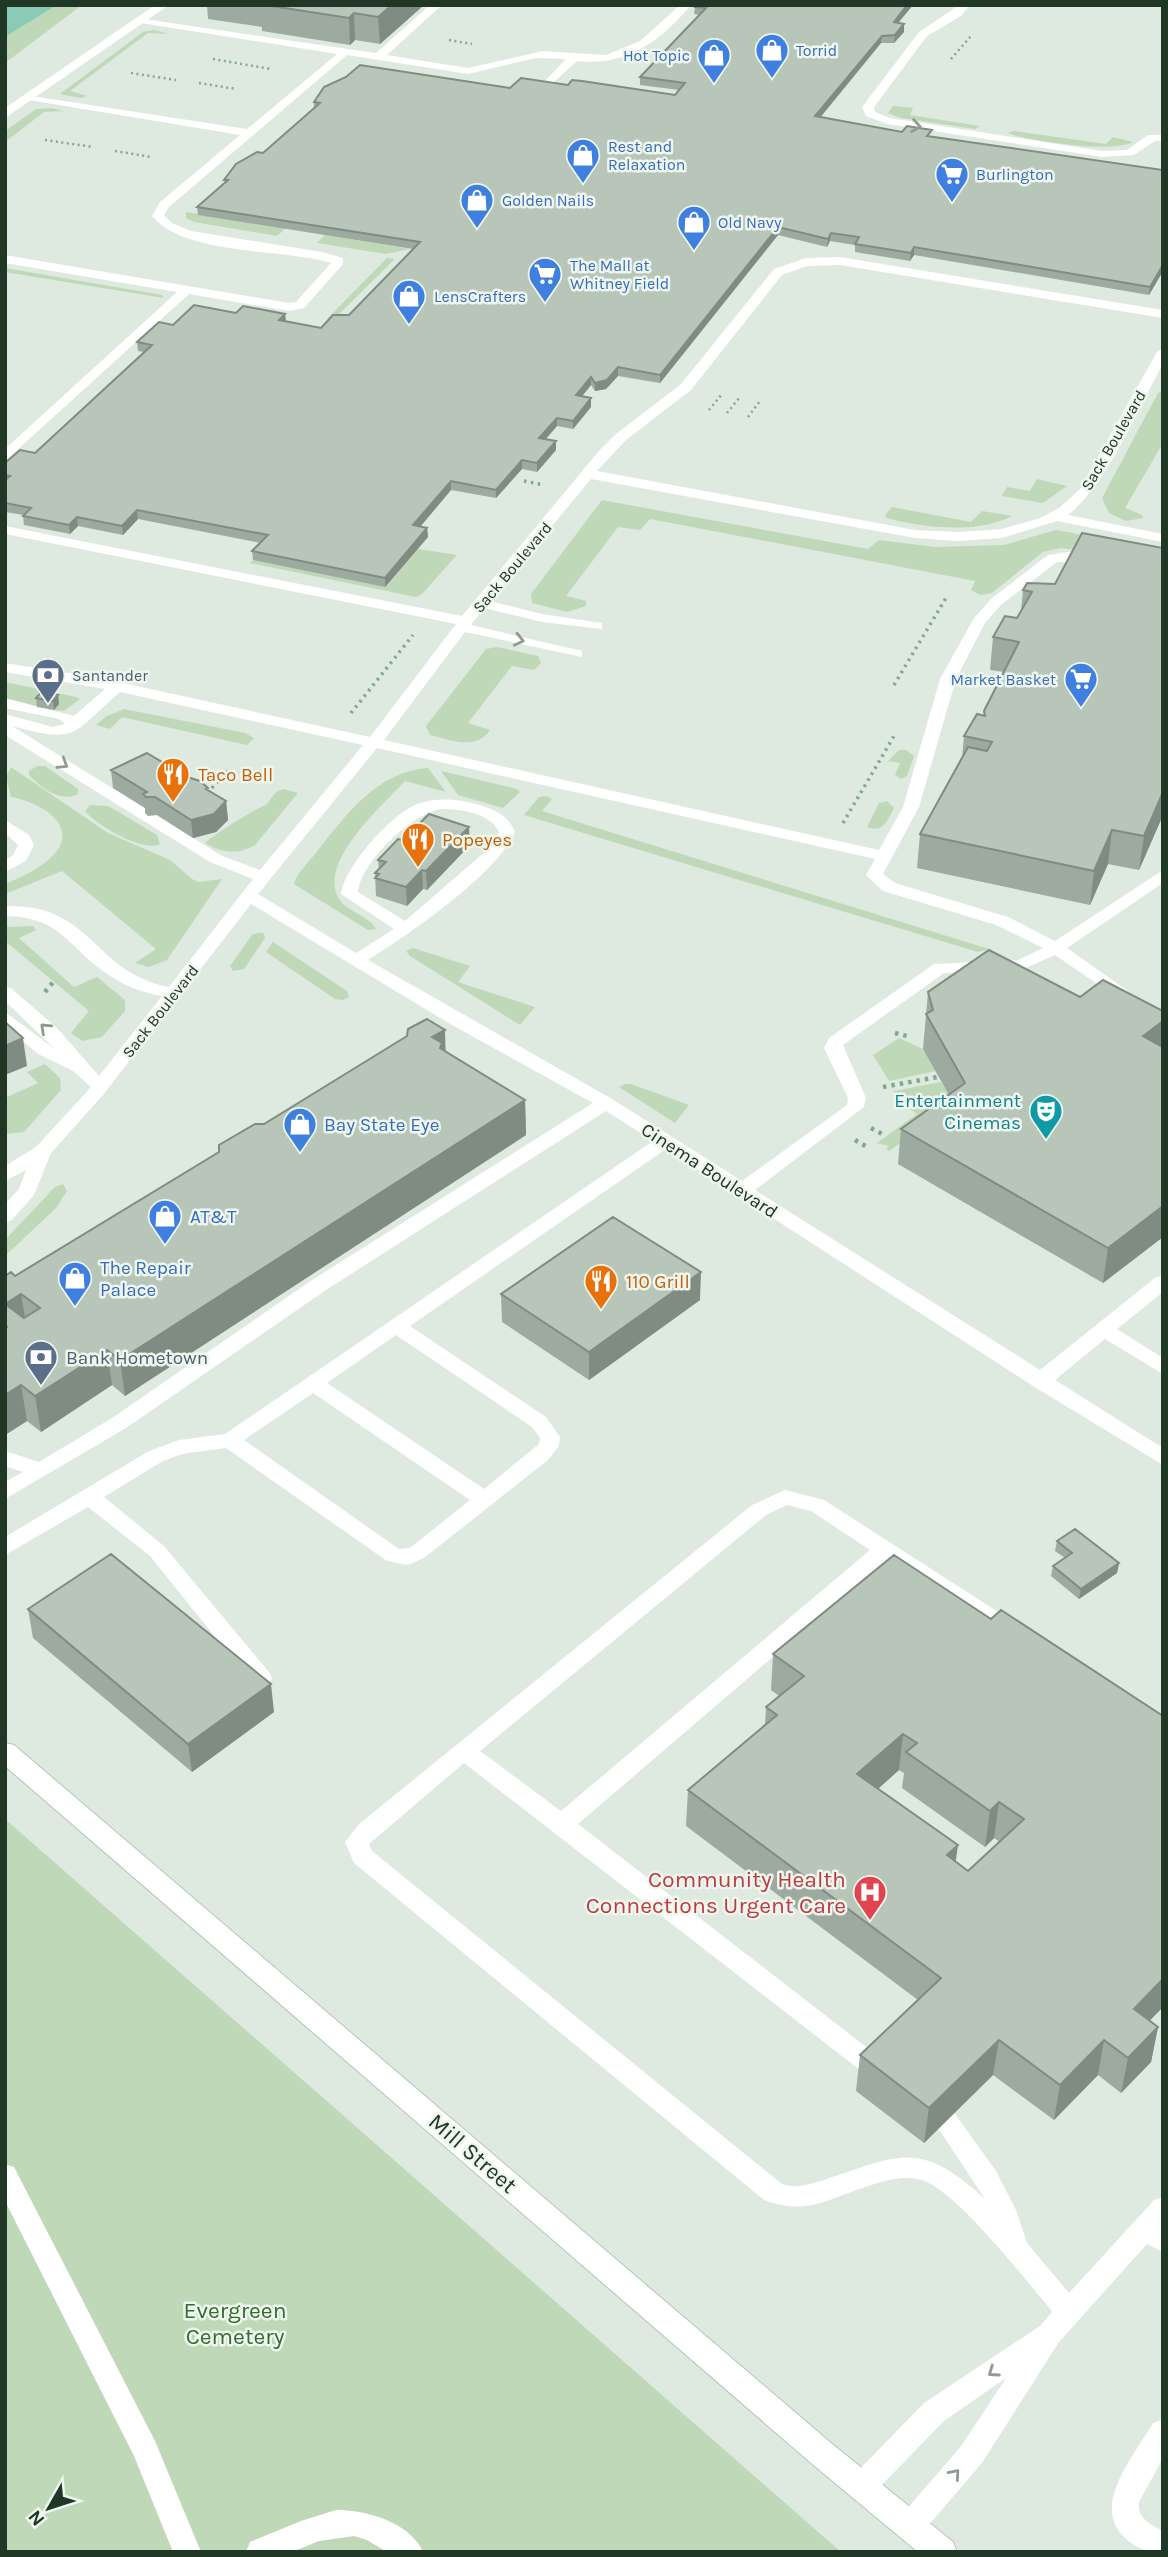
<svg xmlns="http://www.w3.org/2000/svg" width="1168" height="2557" font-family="Karla,sans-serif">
	<rect width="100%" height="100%" fill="#dee9df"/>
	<path fill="#bfd9b8" d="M57 5H82L5 63V37Z
		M154 30 168 34 148 33 70 91 87 96 81 98 60 94 143 32Z
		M893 106 913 108 910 115 980 126 975 129 901 118 888 113Z
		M51 108 64 111 44 112 5 142V131L36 109Z
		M1014 131 1106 144 1113 137 1133 142C1112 153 1031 142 1008 133Z
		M186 212 199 214 286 228 277 236 194 222 186 218Z
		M325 235 410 249 386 254 317 243Z
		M387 258 395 259 333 320 327 319Z
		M5 268 162 295 164 298 5 272Z
		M1163 391V443L1125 508 1142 515 1143 518 1126 521 1109 513 1102 498 1158 393Z
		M1037 479 1067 486 1043 503 1002 496 1007 487 1030 491Z
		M602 500 868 549 879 540 936 547 1004 545 1056 530 1122 542 1119 557 1061 548 1043 552 992 593 980 595 971 590 975 581 650 519 640 530 618 527 566 596 586 601V606L567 612 532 603 531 594Z
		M892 507 971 522 982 511 1012 516C978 534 923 528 887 518L885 515Z
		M418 549 457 555 422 594 416 597 250 563 253 560 385 586Z
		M497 647 538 656 541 663 534 670 512 666 468 723 490 730C475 751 451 740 430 735L426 726 486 649Z
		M5 682 76 697 80 699 64 711 54 710 59 704 37 707 5 699Z
		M124 709 245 733 254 738 247 745 122 717 110 729 96 725 107 716Z
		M899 750H906L914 756 907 776 901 779 895 775 900 763 888 761Z
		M37 766H45L78 789V794C61 803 41 788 29 775V771Z
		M11 767 108 833 170 860 192 879 198 882 222 879 167 960 149 967 135 963 156 949 62 871 5 894V884C23 877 51 863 60 846 73 818 31 800 11 797L6 777Z
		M428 768 446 792 405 781C383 805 317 862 339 899 347 912 370 916 376 929L368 930 294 884C296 874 308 863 315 854 344 817 377 771 428 768Z
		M441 771 517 789 520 792 503 808 458 795Z
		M283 789 298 793 255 845C239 855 220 853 205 843 212 836 261 805 266 805L276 792Z
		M547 796 552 799 542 811 989 949 978 952 524 815 539 797Z
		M887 801 894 808C887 821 884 833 867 827L879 803Z
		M90 805 108 806 117 811 157 835 160 844C144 853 96 825 85 811Z
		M33 926 36 930 19 938 74 987 97 977 125 1000V1011L102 1037 82 1041 71 1033 89 1011 5 941V927Z
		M257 933H263L265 938 244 969 233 971 230 966 252 935Z
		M273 942 347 991 349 997 343 1000 335 999 266 952Z
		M413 948 470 966 458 982 535 1007 520 1025 410 956 406 951Z
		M899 1038 923 1049 936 1071 889 1081 873 1055Z
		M45 1064 60 1078 61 1090 24 1132 5 1134V1098L38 1083 27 1072Z
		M941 1082 952 1100 946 1111 889 1151 886 1149 889 1146 877 1143 917 1114 903 1105 894 1091Z
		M625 1084H631L689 1105 675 1123 619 1087Z
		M63 1184 67 1191 56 1208 5 1256V1240L55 1187Z
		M5 1819 841 2552H5Z"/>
	<path fill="#89cbb6" d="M5 5H57L5 37Z"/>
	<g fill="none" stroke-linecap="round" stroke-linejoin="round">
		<defs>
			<path id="secondary" d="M5 1743 14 1745 831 2443 953 2542 957 2552H918L811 2463 5 1766Z"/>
		</defs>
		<use href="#secondary" stroke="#b2c8b6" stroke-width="2"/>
		<path stroke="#81aa89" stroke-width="2.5" stroke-dasharray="2 3.5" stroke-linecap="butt" d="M449 40 472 44
			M213 59 271 69
			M951 59 971 36
			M131 73 176 80
			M199 83 236 89
			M45 140 93 147
			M115 151 151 157
			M709 410 722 394
			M727 413 740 397
			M748 417 760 401"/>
		<path stroke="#81aa89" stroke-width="3.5" stroke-dasharray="2.5 4.5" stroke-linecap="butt" d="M524 481 544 485
			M894 685 946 598
			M351 713 413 635
			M207 793 230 769
			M843 823 894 736"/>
		<path stroke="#81aa89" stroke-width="4.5" stroke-dasharray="3.5 5" stroke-linecap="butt" d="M45 992 54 981
			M895 1033 911 1037
			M883 1087 943 1076
			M871 1128 886 1136
			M855 1140 869 1148"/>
		<path fill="#fff" fill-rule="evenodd" d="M430 5H442L387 55 468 68 543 51 606 55 640 41 680 5H691C661 41 626 67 577 61L543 92 539 91V87L566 59 536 58 468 74 347 55 169 207 164 215 172 223 191 231 322 252 343 258V264L304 308 289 311 189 294 5 461V449L177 292 5 263V255L289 303 296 302 331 263C282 248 185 256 152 216L160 202 240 135 29 100 23 97 25 95 247 129 337 54 141 23 136 20 137 18 376 53Z
			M959 5H970L961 16 927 36 874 107 875 112 890 118 1102 151 1127 150 1148 135H1163V141H1155L1134 155 1102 157 887 124 866 116 862 107 919 32Z
			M840 257 1163 310V318L840 265 807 266 782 275 691 390 626 440 597 471 915 530 958 532 1002 529 1040 518 1059 508 1080 489 1157 352 1163 348V364C1137 410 1108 483 1068 515L1163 534V542L1057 521 1002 538 958 541 915 538 591 479 490 601 542 614 602 623V629L542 622 484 608 471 625 582 651V657L465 632 384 740 879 850 903 807 940 679 974 618 992 598 1048 555 1069 552 1100 556 1102 559 1095 563 1057 562 1002 604 985 623 956 679 919 807 883 874 895 883 1008 917 1055 941 1163 870V883L1067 948 1163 1016V1029L1055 955 1021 970 944 973 843 1045 866 1098 864 1107 755 1190 1040 1370 1156 1277 1163 1276V1292L1117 1329 1163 1358V1374L1105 1339 1055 1380 1163 1448V1465L1033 1386 666 1149 410 1326 546 1417 560 1437 559 1446 548 1460 424 1558 408 1565 387 1561 226 1448 182 1454 163 1461 104 1497 164 1546 269 1672 272 1678 269 1684 261 1686 253 1684 150 1556 88 1507 5 1555V1537L149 1451 179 1440 225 1434 653 1141 606 1111 326 1290 126 1428 5 1499V1482L23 1472 5 1466V1451L39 1462 112 1418 312 1280 593 1103 452 1025 251 904 103 1095 51 1153 34 1195 12 1220 5 1222V1204L19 1189 26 1170 5 1181V1166L36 1147 91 1087 73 1071 38 1054 5 1026V1012L55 1049 5 1001V987L11 988 58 1029 99 1076 162 996C142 992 123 986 106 973 66 945 61 917 5 916V906C22 906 39 907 54 914 100 935 109 975 169 987L253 879 210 862 5 735V714L53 727 65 724 59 719 5 708V698L74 716 105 689 5 672V663L100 678 370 737 456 624 5 534V526L462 616 598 452 616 434 681 384 774 269 806 258ZM120 692 363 745 260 870 222 856 12 726C78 744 71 735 120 692ZM377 748 875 859 866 875 883 891 996 925 1043 948 1018 960 934 964 829 1038 824 1048 848 1098 847 1105 742 1181 612 1099 368 960C408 935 497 874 515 832 509 817 498 811 483 806 461 799 436 796 415 805 390 816 344 867 341 894L394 929 356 953 258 894ZM442 809C461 809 490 813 499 832L494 844 405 921 358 892C361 862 413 812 442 809ZM396 1335 532 1427 540 1438 539 1444 484 1489 327 1383ZM313 1393 470 1500 410 1548 399 1549 244 1440Z
			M5 820 29 835 34 845 26 861 5 872V860L13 855 18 845 5 833Z
			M785 1490 824 1500 1020 1626 1023 1632 1020 1638H1004L886 1560 578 1824 887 2063 890 2070 887 2077 878 2081 869 2077 464 1763 369 1844 372 1851 782 2184C795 2189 811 2184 824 2180 900 2155 919 2139 985 2199L934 2122 937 2114 946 2111 955 2114 996 2171 1016 2210 1027 2243 1069 2293 1154 2200 1163 2197V2252L1147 2244 1059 2342 982 2463 920 2535 910 2539 900 2535 896 2526 900 2517 962 2445 1006 2378 944 2421 872 2495 862 2499 852 2495 848 2486 852 2477 924 2403 1040 2326 1052 2312 1047 2305C1023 2277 952 2185 918 2179 895 2175 872 2185 851 2192 817 2205 799 2213 764 2200L354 1863 345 1842 359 1824 752 1505ZM787 1505 811 1511 870 1550 561 1811 480 1751 766 1515Z
			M5 2164 14 2167 155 2441 201 2552H173L134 2456 5 2201Z
			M1163 2419V2458L1139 2502C1137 2518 1150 2524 1163 2531V2552C1146 2552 1135 2548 1123 2536 1091 2504 1136 2453 1153 2423Z
			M336 2510C366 2510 410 2522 423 2552H387L367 2540 354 2536 319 2541 292 2552H246L250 2542 301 2521Z"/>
		<path fill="#fff" fill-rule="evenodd" d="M155 5H169L5 118V108Z"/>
		<use href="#secondary" fill="#fff" fill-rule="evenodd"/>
	</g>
	<path fill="#9daa9f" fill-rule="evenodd" d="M207 5H424L380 44 355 40 350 45 262 31V27L208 19Z
		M696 5H913L898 23 904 24V32L894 43H881L820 117 902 132 932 137 1163 271 1149 295 914 255 910 261 855 252V245L830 241 827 247 778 235 660 383 618 376 606 389 595 391 591 385 582 396 591 407 573 429 557 426 546 439 556 450 537 472 522 469 496 498 451 490 420 527 427 528 428 537 385 587 253 560 252 551 261 543 138 519 123 535 78 526 70 534 24 525 23 516 24 515 5 512V463L35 453 144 352 138 351 137 342 173 325 236 313 285 314 286 322 321 328 349 315 413 249 198 215 197 207 225 183 224 180 263 153 314 108V102L510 88 568 85 675 95 679 90 640 85V77L700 15 694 14 695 7Z
		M1027 583 1163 815 1139 870 1108 864 1090 905 917 868 920 834 962 758 964 736 984 716V711L1004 672 990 670 993 637 1017 618 1021 611 1023 590Z
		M58 695 59 704 54 710 37 707 36 698Z
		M111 770 208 788 209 791 226 801 228 820 216 832 193 838 157 815 148 816 145 813V808L113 788Z
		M403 840 470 845 427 890 423 889 407 906 376 896 375 873 379 870 378 860Z
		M928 992 1080 997 1163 1011V1237L1103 1283 898 1164 901 1129 949 1095 923 1049Z
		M445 1030V1051L525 1100 526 1135 125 1396 112 1385 41 1432 27 1421 5 1435V1276H15L264 1124Z
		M501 1294 700 1300 589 1380 502 1322Z
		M1057 1541 1119 1563 1117 1573 1079 1599 1051 1576 1053 1566 1065 1558 1055 1551Z
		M28 1609 274 1712 192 1772 33 1638Z
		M991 1619 1163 1716V2007L1150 2020 1158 2027 1151 2062 1121 2093 1098 2075 1054 2120 993 2075 924 2143 856 2091 860 2055 918 2000 686 1826 688 1790 765 1725 766 1707 779 1696 771 1690 773 1654ZM899 1770 904 1773 902 1788 985 1847 994 1838 1000 1842 968 1871 956 1862 878 1789Z"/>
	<path fill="#808b82" d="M392 5H424L380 44 378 17Z
		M907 5H913L893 29 894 22Z
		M354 13 355 40 350 45 349 18Z
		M904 24V32L894 43 895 35Z
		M882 36 881 43 815 124V116Z
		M778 227V235L660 383V375Z
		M831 233 830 241 827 247 828 239Z
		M914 247V255L910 261 911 253Z
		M1163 265V271L1149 295 1150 287Z
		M285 314 286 322 279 320Z
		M618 367V376L606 389 595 391V383Z
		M591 377V385L576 404V395Z
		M591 398V407L573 429V421Z
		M557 418V426L539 446V438Z
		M556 441V450L537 472V463Z
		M522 460V469L496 498V490Z
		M451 481V490L414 534 413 525Z
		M137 510 138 519 123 535 122 526Z
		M77 517 78 526 70 534 69 525Z
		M427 528 428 537 385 587V578Z
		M58 695 59 704 54 710 53 701Z
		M1163 792V815L1139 870 1144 836Z
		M226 801 228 820 216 832 193 838 191 820Z
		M469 827 470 845 427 890 426 871Z
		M1112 830 1108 864 1090 905 1094 871Z
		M422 870 423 889 407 906 406 887Z
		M1163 1021V1051L1143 1036Z
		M445 1030 446 1065 432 1037Z
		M23 1038 27 1066 5 1075V1046Z
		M525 1100 526 1135 125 1396 120 1360Z
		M1163 1206V1237L1103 1283 1108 1248Z
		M701 1272 700 1300 589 1380V1352Z
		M21 1294 27 1329 5 1304Z
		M107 1350 112 1385 41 1432 35 1396Z
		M21 1385 27 1421 5 1435V1395Z
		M1119 1563 1117 1573 1079 1599 1081 1589Z
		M271 1684 274 1712 192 1772 188 1744Z
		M903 1734 899 1770 854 1810 857 1774Z
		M999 1802 994 1838 985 1847 990 1811Z
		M958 1845 953 1881 947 1855Z
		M1163 1979V2007L1127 2044 1134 2009Z
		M1158 2027 1151 2062 1121 2093 1128 2058Z
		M999 2040 993 2075 924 2143 929 2108Z
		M1104 2040 1098 2075 1054 2120 1060 2085Z"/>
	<path fill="#b7c6b9" stroke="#808b82" stroke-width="2" fill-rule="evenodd" d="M265 5H392L378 17 354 13 349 18Z
		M696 5H907L894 22 904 24 895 35 882 36 815 116 902 132 907 126 932 130 927 136 1163 170V265L1150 287 914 247 911 253 855 244 859 237 831 233 828 239 778 227 660 375 618 367 607 380 595 383 591 377 576 395 591 398 573 421 557 418 539 438 556 441 537 463 522 460 496 490 451 481 413 525 427 528 385 578 252 551 268 535 137 510 122 526 77 517 69 525 23 516 31 508 5 503V480L10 476 5 475V463L20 450 35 453 152 345 137 342 159 322 173 325 194 305 236 313 243 306 285 314 279 320 321 328 333 315H349L420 242 197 207 228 180H224L236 164 257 152 263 153 320 103 314 102 324 87 346 77 360 65 510 88 521 78 568 85 572 80 582 81 675 95 685 83 640 77 706 8 695 7Z
		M1082 533 1163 548V792L1144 836 1112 830 1094 871 920 834 968 747 987 751 992 742 964 736 977 714 985 716 984 711 1019 642 993 637 1005 616 1017 618 1032 592 1023 590 1027 583 1055 584Z
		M42 691 58 695 53 701 36 698Z
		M147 753 187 777 200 781 208 788 206 789 226 801 214 814 191 820 155 797H146L143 794 147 792 111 770Z
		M429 814 469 827 426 871 422 870 406 887 375 878 379 874 375 873 386 862 378 860 398 839 403 840Z
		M989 950 1080 997 1103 980 1163 1011V1021L1143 1036 1163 1047V1206L1108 1248 901 1129 965 1083 926 1014 933 1010 928 992Z
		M427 1019 445 1030 432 1037 442 1043 440 1048 525 1100 120 1360 107 1350 35 1396 21 1385 5 1395V1328L7 1327 5 1325V1304L24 1318 40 1308 21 1294 5 1304V1276L11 1272 15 1276 219 1152V1145L255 1124H264L407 1036 408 1029Z
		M5 1022 23 1038 5 1046Z
		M613 1217 701 1272 589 1352 501 1294Z
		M1075 1529 1119 1563 1081 1589 1053 1566 1072 1553 1057 1541Z
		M111 1554 271 1684 188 1744 28 1609Z
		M894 1555 991 1619 1001 1610 1163 1716V1979L1134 2009 1158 2027 1128 2058 1104 2040 1060 2085 999 2040 929 2108 860 2055 941 1978 688 1790 777 1715 766 1707 804 1676 773 1654ZM903 1734 917 1743 906 1752 990 1811 999 1802 1024 1819 968 1871 947 1855 958 1845 857 1774Z"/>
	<defs><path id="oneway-chevron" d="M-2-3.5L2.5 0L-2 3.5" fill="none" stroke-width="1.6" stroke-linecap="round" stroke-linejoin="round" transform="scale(1.75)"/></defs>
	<g stroke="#909b92">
		<use href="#oneway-chevron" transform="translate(916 126) rotate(9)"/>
		<use href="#oneway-chevron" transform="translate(519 640) rotate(13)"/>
		<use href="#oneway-chevron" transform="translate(63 764) rotate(32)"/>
		<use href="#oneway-chevron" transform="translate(45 1028) rotate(-137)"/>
		<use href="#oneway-chevron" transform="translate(993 2372) rotate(145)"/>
		<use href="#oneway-chevron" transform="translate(955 2474) rotate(-49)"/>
	</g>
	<defs>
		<symbol id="shop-pin" viewBox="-11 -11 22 30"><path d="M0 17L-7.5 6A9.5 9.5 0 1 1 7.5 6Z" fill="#3f7fe0" stroke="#eef6ee"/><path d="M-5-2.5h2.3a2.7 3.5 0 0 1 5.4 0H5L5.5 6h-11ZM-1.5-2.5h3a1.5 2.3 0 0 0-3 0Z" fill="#fff"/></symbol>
		<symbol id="supermarket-pin" viewBox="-11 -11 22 30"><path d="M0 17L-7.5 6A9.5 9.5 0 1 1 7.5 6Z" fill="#3f7fe0" stroke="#eef6ee"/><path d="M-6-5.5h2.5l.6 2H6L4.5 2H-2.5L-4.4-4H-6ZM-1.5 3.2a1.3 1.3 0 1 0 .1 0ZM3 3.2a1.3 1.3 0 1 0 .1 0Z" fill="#fff"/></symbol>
		<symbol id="bank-pin" viewBox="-11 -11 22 30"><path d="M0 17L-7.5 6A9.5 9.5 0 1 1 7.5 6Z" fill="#5c6f8a" stroke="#eef6ee"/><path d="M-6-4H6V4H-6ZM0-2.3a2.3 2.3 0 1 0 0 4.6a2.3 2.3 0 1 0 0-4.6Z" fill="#fff"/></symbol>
		<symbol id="restaurant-pin" viewBox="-11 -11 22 30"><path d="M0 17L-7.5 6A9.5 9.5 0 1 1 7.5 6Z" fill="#e8710a" stroke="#eef6ee"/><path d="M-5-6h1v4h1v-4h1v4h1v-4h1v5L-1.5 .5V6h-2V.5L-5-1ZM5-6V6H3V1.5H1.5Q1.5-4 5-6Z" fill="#fff"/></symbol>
		<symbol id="theatre-pin" viewBox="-11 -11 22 30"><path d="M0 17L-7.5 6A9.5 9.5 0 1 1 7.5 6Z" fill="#0f9aa8" stroke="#eef6ee"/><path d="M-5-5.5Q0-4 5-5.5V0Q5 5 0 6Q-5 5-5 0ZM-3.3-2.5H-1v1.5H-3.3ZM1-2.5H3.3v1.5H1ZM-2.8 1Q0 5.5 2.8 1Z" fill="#fff"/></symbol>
		<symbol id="hospital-pin" viewBox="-11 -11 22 30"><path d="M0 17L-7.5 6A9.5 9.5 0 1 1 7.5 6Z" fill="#e0444e" stroke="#eef6ee"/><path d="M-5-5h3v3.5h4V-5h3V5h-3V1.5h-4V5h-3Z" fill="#fff"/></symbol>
	</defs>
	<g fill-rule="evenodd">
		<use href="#shop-pin" x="753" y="31" width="38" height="52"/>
		<use href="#shop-pin" x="695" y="36" width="38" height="52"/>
		<use href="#shop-pin" x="564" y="136" width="38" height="52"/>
		<use href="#supermarket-pin" x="933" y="155" width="38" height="52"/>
		<use href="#shop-pin" x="458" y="181" width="38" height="52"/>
		<use href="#shop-pin" x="675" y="203" width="38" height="52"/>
		<use href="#supermarket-pin" x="526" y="255" width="38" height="52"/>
		<use href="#shop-pin" x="390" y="277" width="38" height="52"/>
		<use href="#bank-pin" x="29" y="656" width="38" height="52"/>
		<use href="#supermarket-pin" x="1062" y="660" width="38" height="52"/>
		<use href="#restaurant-pin" x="154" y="755" width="38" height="52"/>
		<use href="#restaurant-pin" x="399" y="820" width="38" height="52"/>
		<use href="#theatre-pin" x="1027" y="1092" width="38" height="52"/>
		<use href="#shop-pin" x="281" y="1105" width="38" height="52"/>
		<use href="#shop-pin" x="146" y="1197" width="38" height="52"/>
		<use href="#shop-pin" x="56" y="1259" width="38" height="52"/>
		<use href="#restaurant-pin" x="582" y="1262" width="38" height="52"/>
		<use href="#bank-pin" x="22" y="1338" width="38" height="52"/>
		<use href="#hospital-pin" x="851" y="1873" width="38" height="52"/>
	</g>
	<g text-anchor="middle" stroke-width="5" stroke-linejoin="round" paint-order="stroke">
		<g font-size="16" fill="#366cbe" stroke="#eef6ee" text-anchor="start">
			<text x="796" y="56">Torrid</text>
			<text x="690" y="61" text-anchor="end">Hot Topic</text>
			<text x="608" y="152">Rest and<tspan x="608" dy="18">Relaxation</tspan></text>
			<text x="976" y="180">Burlington</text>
			<text x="502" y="206">Golden Nails</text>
			<text x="718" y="228">Old Navy</text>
			<text x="570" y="271">The Mall at<tspan x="570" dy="18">Whitney Field</tspan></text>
			<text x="434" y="302">LensCrafters</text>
			<text x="1056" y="685" text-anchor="end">Market Basket</text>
		</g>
		<g font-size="16" fill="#213726" stroke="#eef6ee">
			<text transform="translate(1113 440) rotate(-60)" y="6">Sack Boulevard</text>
			<text transform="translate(512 567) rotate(-50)" y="6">Sack Boulevard</text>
			<text transform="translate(160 1011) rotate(-52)" y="6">Sack Boulevard</text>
		</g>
		<g font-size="16" fill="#4e5e75" stroke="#eef6ee" text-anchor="start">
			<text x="72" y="681">Santander</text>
		</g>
		<g font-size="19" fill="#c56008" stroke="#eef6ee" text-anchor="start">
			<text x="198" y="781">Taco Bell</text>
			<text x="442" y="846">Popeyes</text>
			<text x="626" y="1288">110 Grill</text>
		</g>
		<g font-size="19" fill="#0d838f" stroke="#eef6ee" text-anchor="end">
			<text x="1021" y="1107">Entertainment<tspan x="1021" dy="22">Cinemas</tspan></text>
		</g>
		<g font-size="19" fill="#366cbe" stroke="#eef6ee" text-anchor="start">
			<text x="324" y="1131">Bay State Eye</text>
			<text x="190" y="1223">AT&amp;T</text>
			<text x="100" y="1274">The Repair<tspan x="100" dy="22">Palace</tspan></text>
		</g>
		<g font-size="19" fill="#213726" stroke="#eef6ee">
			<text transform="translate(710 1170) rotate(33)" y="7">Cinema Boulevard</text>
		</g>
		<g font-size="19" fill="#4e5e75" stroke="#eef6ee" text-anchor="start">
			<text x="66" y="1364">Bank Hometown</text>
		</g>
		<g font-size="23" fill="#be3a42" stroke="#eef6ee" text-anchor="end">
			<text x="846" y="1887">Community Health<tspan x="846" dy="26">Connections Urgent Care</tspan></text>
		</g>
		<g font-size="23" fill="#213726" stroke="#eef6ee">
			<text transform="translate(473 2153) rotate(41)" y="8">Mill Street</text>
		</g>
		<g font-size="23" fill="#346b2e" stroke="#eef6ee">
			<text x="235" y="2318">Evergreen<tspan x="235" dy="26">Cemetery</tspan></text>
		</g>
	</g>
	<rect width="1168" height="2557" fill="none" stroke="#213726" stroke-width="14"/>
	<g transform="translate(49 2508) rotate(231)" stroke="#eef6ee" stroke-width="5" paint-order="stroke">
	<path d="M0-5L12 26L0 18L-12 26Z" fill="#213726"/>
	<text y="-10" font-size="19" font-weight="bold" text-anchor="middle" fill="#213726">N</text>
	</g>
</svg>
